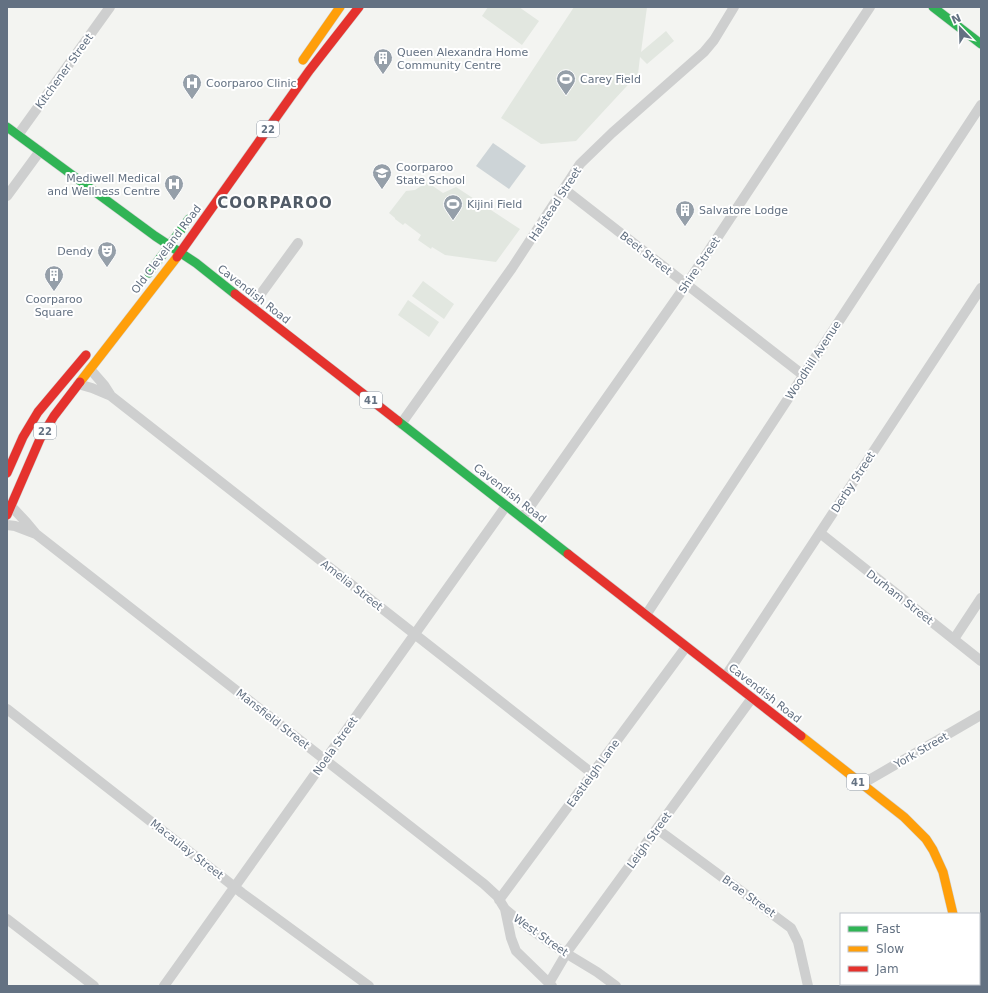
<svg xmlns="http://www.w3.org/2000/svg" width="988" height="993" font-family="'DejaVu Sans',sans-serif">
	<rect width="100%" height="100%" fill="#f3f4f1"/>
	<path fill="#e2e7e0" d="M488 7H519L539 21 522 45 482 16Z
		M574 7H647L641 52 666 31 674 41 647 64 640 57 638 74 576 141 541 144 501 118Z
		M427 182 443 193 456 187 520 229 496 262 445 255 432 247 431 249 418 240 421 235 405 223 403 225 395 219V218L389 213 406 191 415 190Z
		M423 281 454 304 444 319 412 296Z
		M408 300 439 322 429 337 398 315Z"/>
	<path fill="#cdd4d7" d="M493 143 526 166 509 189 476 166Z"/>
	<g fill="none" stroke-linecap="round" stroke-linejoin="round">
		<defs>
			<path id="fast" d="M933 7 981 44
				M7 127 155 236 196 263 235 294
				M149 273 189 219
				M398 421 568 554"/>
			<path id="slow" d="M303 60 340 7
				M80 382 177 257
				M801 736 904 817 926 839 933 850 943 872 953 914
				M967 984 968 986"/>
			<path id="jam" d="M177 257 309 71 359 7
				M235 294 398 421
				M7 473 23 437 38 412 86 355
				M7 515 40 439 54 416 80 382
				M568 554 801 736"/>
		</defs>
		<use href="#fast" stroke="#cfd1d1" stroke-width="10"/>
		<use href="#slow" stroke="#cfd1d1" stroke-width="10"/>
		<use href="#jam" stroke="#cfd1d1" stroke-width="10"/>
		<path stroke="#cecfcf" stroke-width="10" d="M18 135 110 7
			M564 189 803 375
			M7 196 40 151
			M252 306 298 243
			M90 369 104 385 111 396
			M78 384 92 388 111 396 593 774
			M401 424 512 268 580 164 612 133 704 52 714 40 734 7
			M11 506 26 522 36 534 484 884 497 896 505 909 523 924 559 949 597 972 616 986
			M522 518 686 285 870 7
			M7 525 15 526 36 534
			M820 533 981 661
			M646 615 981 105
			M954 639 981 598
			M725 677 981 288
			M7 709 227 881 242 893 369 986
			M862 784 981 715
			M657 829 791 928 798 942 808 986
			M499 900 686 647
			M505 909 511 938 516 951 552 986
			M7 919 94 986
			M549 983 569 949 752 698
			M164 986 506 506"/>
		<use href="#fast" stroke="#30b455" stroke-width="9"/>
		<use href="#slow" stroke="#ff9f0a" stroke-width="9"/>
		<use href="#jam" stroke="#e5322d" stroke-width="9"/>
	</g>
	<defs>
		<symbol id="building-pin" viewBox="-11 -11 22 30"><path d="M0 17L-7.5 6A9.5 9.5 0 1 1 7.5 6Z" fill="#959fa9" stroke="#fff"/><path d="M-4-6H4V6H1V3H-1V6H-4ZM-2.5-4.3h1.7v1.8h-1.7ZM.8-4.3h1.7v1.8H.8ZM-2.5-1h1.7V.8h-1.7ZM.8-1h1.7V.8H.8Z" fill="#fff"/></symbol>
		<symbol id="stadium-pin" viewBox="-11 -11 22 30"><path d="M0 17L-7.5 6A9.5 9.5 0 1 1 7.5 6Z" fill="#959fa9" stroke="#fff"/><path d="M0-5a6.5 5 0 1 0 0 10a6.5 5 0 1 0 0-10ZM-3.5-1.8h7v3.6h-7Z" fill="#fff"/></symbol>
		<symbol id="hospital-pin" viewBox="-11 -11 22 30"><path d="M0 17L-7.5 6A9.5 9.5 0 1 1 7.5 6Z" fill="#959fa9" stroke="#fff"/><path d="M-5-5h3v3.5h4V-5h3V5h-3V1.5h-4V5h-3Z" fill="#fff"/></symbol>
		<symbol id="school-pin" viewBox="-11 -11 22 30"><path d="M0 17L-7.5 6A9.5 9.5 0 1 1 7.5 6Z" fill="#959fa9" stroke="#fff"/><path d="M0-5L7-2L0 1L-7-2ZM-4 1L0 2.5L4 1V4Q0 6-4 4Z" fill="#fff"/></symbol>
		<symbol id="theatre-pin" viewBox="-11 -11 22 30"><path d="M0 17L-7.5 6A9.5 9.5 0 1 1 7.5 6Z" fill="#959fa9" stroke="#fff"/><path d="M-5-5.5Q0-4 5-5.5V0Q5 5 0 6Q-5 5-5 0ZM-3.3-2.5H-1v1.5H-3.3ZM1-2.5H3.3v1.5H1ZM-2.8 1Q0 5.5 2.8 1Z" fill="#fff"/></symbol>
	</defs>
	<g fill-rule="evenodd">
		<use href="#building-pin" x="372" y="47" width="22" height="30"/>
		<use href="#stadium-pin" x="555" y="68" width="22" height="30"/>
		<use href="#hospital-pin" x="181" y="72" width="22" height="30"/>
		<use href="#school-pin" x="371" y="162" width="22" height="30"/>
		<use href="#hospital-pin" x="163" y="173" width="22" height="30"/>
		<use href="#stadium-pin" x="442" y="193" width="22" height="30"/>
		<use href="#building-pin" x="674" y="199" width="22" height="30"/>
		<use href="#theatre-pin" x="96" y="240" width="22" height="30"/>
		<use href="#building-pin" x="43" y="264" width="22" height="30"/>
	</g>
	<g text-anchor="middle" stroke-width="4" stroke-linejoin="round" paint-order="stroke">
		<g fill="#fff" stroke="#929ca8" stroke-width="1">
			<rect x="257" y="121" width="22" height="16" rx="3"/>
			<rect x="360" y="392" width="22" height="16" rx="3"/>
			<rect x="34" y="423" width="22" height="16" rx="3"/>
			<rect x="847" y="774" width="22" height="16" rx="3"/>
		</g>
		<g font-size="10" font-weight="bold" fill="#637182">
			<text x="268" y="133">22</text>
			<text x="371" y="404">41</text>
			<text x="45" y="435">22</text>
			<text x="858" y="786">41</text>
		</g>
		<g font-size="11" fill="#637182" stroke="#fff" text-anchor="start">
			<text x="397" y="56">Queen Alexandra Home<tspan x="397" dy="13">Community Centre</tspan></text>
			<text x="580" y="83">Carey Field</text>
			<text x="206" y="87">Coorparoo Clinic</text>
			<text x="396" y="171">Coorparoo<tspan x="396" dy="13">State School</tspan></text>
			<text x="160" y="182" text-anchor="end">Mediwell Medical<tspan x="160" dy="13">and Wellness Centre</tspan></text>
			<text x="467" y="208">Kijini Field</text>
			<text x="699" y="214">Salvatore Lodge</text>
			<text x="93" y="255" text-anchor="end">Dendy</text>
			<text x="54" y="303" text-anchor="middle">Coorparoo<tspan x="54" dy="13">Square</tspan></text>
		</g>
		<g font-size="11" fill="#637182" stroke="#fff">
			<text transform="translate(64 71) rotate(-54)" y="4">Kitchener Street</text>
			<text transform="translate(555 204) rotate(-57)" y="4">Halstead Street</text>
			<text transform="translate(166 249) rotate(-53)" y="4">Old Cleveland Road</text>
			<text transform="translate(646 253) rotate(38)" y="4">Beet Street</text>
			<text transform="translate(699 265) rotate(-56)" y="4">Shire Street</text>
			<text transform="translate(254 294) rotate(38)" y="4">Cavendish Road</text>
			<text transform="translate(813 360) rotate(-57)" y="4">Woodhill Avenue</text>
			<text transform="translate(853 482) rotate(-57)" y="4">Derby Street</text>
			<text transform="translate(510 493) rotate(38)" y="4">Cavendish Road</text>
			<text transform="translate(352 585) rotate(38)" y="4">Amelia Street</text>
			<text transform="translate(900 597) rotate(38)" y="4">Durham Street</text>
			<text transform="translate(765 693) rotate(38)" y="4">Cavendish Road</text>
			<text transform="translate(273 719) rotate(38)" y="4">Mansfield Street</text>
			<text transform="translate(335 746) rotate(-55)" y="4">Noela Street</text>
			<text transform="translate(921 750) rotate(-30)" y="4">York Street</text>
			<text transform="translate(593 773) rotate(-54)" y="4">Eastleigh Lane</text>
			<text transform="translate(649 840) rotate(-54)" y="4">Leigh Street</text>
			<text transform="translate(187 849) rotate(38)" y="4">Macaulay Street</text>
			<text transform="translate(749 896) rotate(36)" y="4">Brae Street</text>
			<text transform="translate(541 935) rotate(35)" y="4">West Street</text>
		</g>
		<g font-size="15" font-weight="bold" letter-spacing="1" fill="#515b67" stroke="#fff">
			<text x="275" y="208">COORPAROO</text>
		</g>
	</g>
	<rect width="988" height="993" fill="none" stroke="#637182" stroke-width="16"/>
	<rect x="840" y="913" width="140" height="72" fill="#ffffff" stroke="#c1c6cd"/>
	<rect x="848" y="926" width="20" height="6" fill="#30b455" stroke="#c1c6cd"/>
	<text x="876" y="933" font-size="12" fill="#637182">Fast</text>
	<rect x="848" y="946" width="20" height="6" fill="#ff9f0a" stroke="#c1c6cd"/>
	<text x="876" y="953" font-size="12" fill="#637182">Slow</text>
	<rect x="848" y="966" width="20" height="6" fill="#e5322d" stroke="#c1c6cd"/>
	<text x="876" y="973" font-size="12" fill="#637182">Jam</text>
	<g transform="translate(960 28) rotate(337)" stroke="#ffffff" stroke-width="3" paint-order="stroke">
	<path d="M0-3L7 15L0 10L-7 15Z" fill="#637182"/>
	<text y="-6" font-size="11" font-weight="bold" text-anchor="middle" fill="#637182">N</text>
	</g>
</svg>
